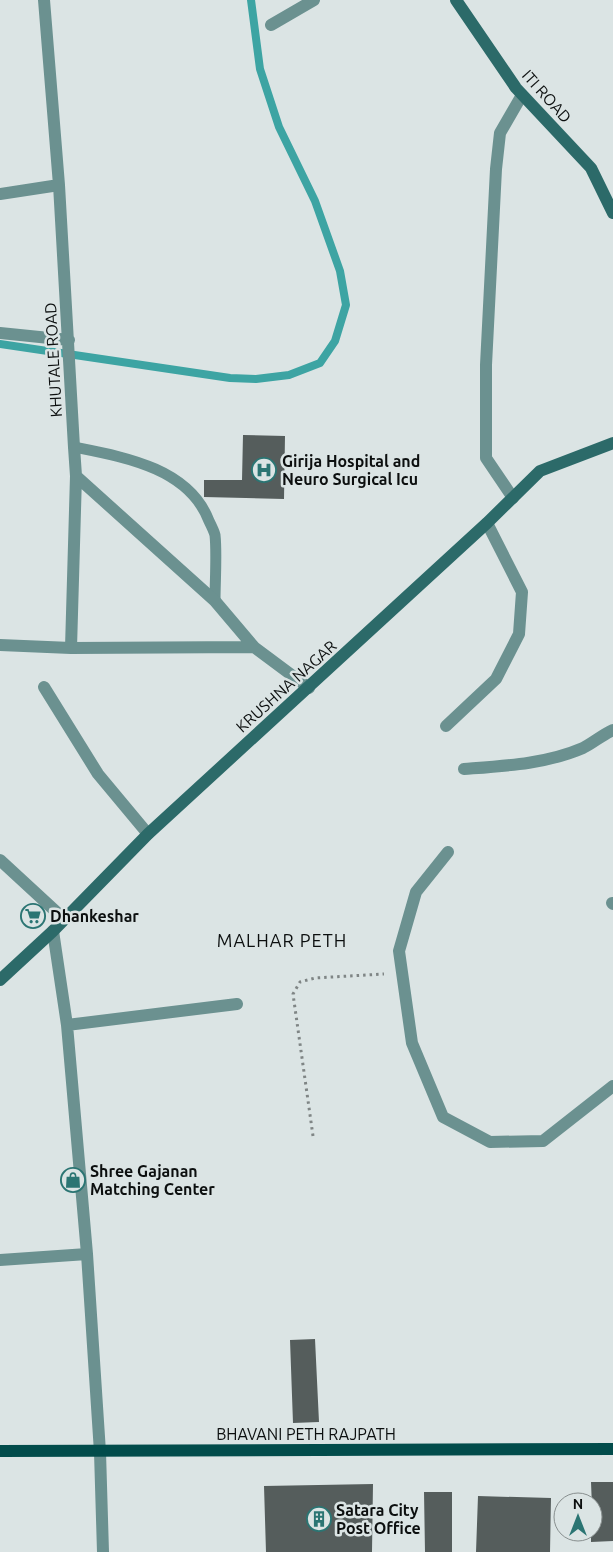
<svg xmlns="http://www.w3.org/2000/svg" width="613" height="1552" font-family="Ubuntu,sans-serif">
	<rect width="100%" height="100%" fill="#dbe4e4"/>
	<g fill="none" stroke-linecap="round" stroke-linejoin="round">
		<path stroke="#3da4a3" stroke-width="8" d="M0 344 230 378 256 379 289 375 320 363 335 341 346 305 340 271 315 201 279 127 260 69 251 0"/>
	</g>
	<path fill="#555d5c" d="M243 435 285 436 284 499 204 497V480H242Z
		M315 1339 319 1422 293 1423 290 1340Z
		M591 1482H613V1541L591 1542V1532H593Z
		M373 1484 372 1552H266L264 1486Z
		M424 1492H452V1552H425Z
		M478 1496 551 1498 550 1552H476Z"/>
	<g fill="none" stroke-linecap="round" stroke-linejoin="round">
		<path stroke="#7f8585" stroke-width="3" stroke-dasharray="2.5 4" stroke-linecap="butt" d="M313 1136 293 994 300 982 315 978 384 974"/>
		<path stroke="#6b9190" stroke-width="11" d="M74 447C124 457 189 468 209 521 211 525 214 531 215 535 217 553 215 582 215 601"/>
		<path stroke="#6b9190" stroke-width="12" d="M271 25 314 0
			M0 194 59 185
			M0 333 69 340
			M76 476 215 601 254 647
			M513 498 486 458V365L496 169 500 133 522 95
			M0 645 71 648 76 476 74 447 59 185 44 0
			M71 648 254 647 309 688
			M44 687 98 774 148 834
			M446 726 496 679 519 634 522 592 487 523
			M464 769C504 766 546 764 583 748 593 743 602 735 613 730
			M448 852 416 892 399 951 412 1043 443 1117 490 1142 543 1141 613 1086
			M0 860 64 919
			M612 903 613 904
			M53 931 67 1025 87 1254 100 1452 103 1552
			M67 1025 237 1004
			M0 1260 87 1254"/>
		<path stroke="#2c6a69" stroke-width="12" d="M456 0 516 88 591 168 613 213
			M0 980 53 931 148 834 487 523 540 471 613 443"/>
		<path stroke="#024c4b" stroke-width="12" d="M0 1451 613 1449"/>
	</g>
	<defs>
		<symbol id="hospital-ring" viewBox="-11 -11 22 22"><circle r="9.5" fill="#dbe4e4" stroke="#2b7573" stroke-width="1.5"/><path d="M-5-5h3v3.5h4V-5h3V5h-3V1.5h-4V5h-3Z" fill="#2b7573"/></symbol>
		<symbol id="supermarket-ring" viewBox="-11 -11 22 22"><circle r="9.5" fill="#dbe4e4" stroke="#2b7573" stroke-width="1.5"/><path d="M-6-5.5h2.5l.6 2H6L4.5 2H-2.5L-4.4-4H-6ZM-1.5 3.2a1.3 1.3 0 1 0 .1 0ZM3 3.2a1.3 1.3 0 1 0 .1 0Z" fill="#2b7573"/></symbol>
		<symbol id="shop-ring" viewBox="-11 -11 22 22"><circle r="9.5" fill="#dbe4e4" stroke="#2b7573" stroke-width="1.5"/><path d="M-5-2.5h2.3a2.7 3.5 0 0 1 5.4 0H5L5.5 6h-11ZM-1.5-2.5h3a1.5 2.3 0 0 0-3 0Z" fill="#2b7573"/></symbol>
		<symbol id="building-ring" viewBox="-11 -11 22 22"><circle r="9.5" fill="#dbe4e4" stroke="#2b7573" stroke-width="1.5"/><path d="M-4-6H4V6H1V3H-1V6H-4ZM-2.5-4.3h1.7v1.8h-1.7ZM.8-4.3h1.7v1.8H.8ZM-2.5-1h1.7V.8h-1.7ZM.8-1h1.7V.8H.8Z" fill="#2b7573"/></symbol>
	</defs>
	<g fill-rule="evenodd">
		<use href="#hospital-ring" x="250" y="456" width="28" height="28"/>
		<use href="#supermarket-ring" x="19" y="902" width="28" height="28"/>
		<use href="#shop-ring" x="59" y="1166" width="28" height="28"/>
		<use href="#building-ring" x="305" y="1505" width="28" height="28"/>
	</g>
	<g text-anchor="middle" stroke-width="5" stroke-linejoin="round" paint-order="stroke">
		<g font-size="16" fill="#0c0f0f" stroke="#dbe4e4">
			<text transform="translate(547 96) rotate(48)" y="6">ITI ROAD</text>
			<text transform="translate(53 360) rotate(-93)" y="6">KHUTALE ROAD</text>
			<text transform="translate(286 686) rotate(-42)" y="6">KRUSHNA NAGAR</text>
			<text x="306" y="1440">BHAVANI PETH RAJPATH</text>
		</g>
		<g font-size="16" font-weight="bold" fill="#0c0f0f" stroke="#dbe4e4" text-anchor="start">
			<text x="282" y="467">Girija Hospital and<tspan x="282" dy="18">Neuro Surgical Icu</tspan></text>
			<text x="50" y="922">Dhankeshar</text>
			<text x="90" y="1177">Shree Gajanan<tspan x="90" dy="18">Matching Center</tspan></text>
			<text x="336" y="1516">Satara City<tspan x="336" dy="18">Post Office</tspan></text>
		</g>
		<g font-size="18" letter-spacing="1" fill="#0c0f0f" stroke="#dbe4e4">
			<text x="282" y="947">MALHAR PETH</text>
		</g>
	</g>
	<g transform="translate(578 1517)"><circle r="24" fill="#dbe4e4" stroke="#888f8f"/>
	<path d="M0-4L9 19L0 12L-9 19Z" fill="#2b7573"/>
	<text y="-8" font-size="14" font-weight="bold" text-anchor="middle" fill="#0c0f0f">N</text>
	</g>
</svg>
